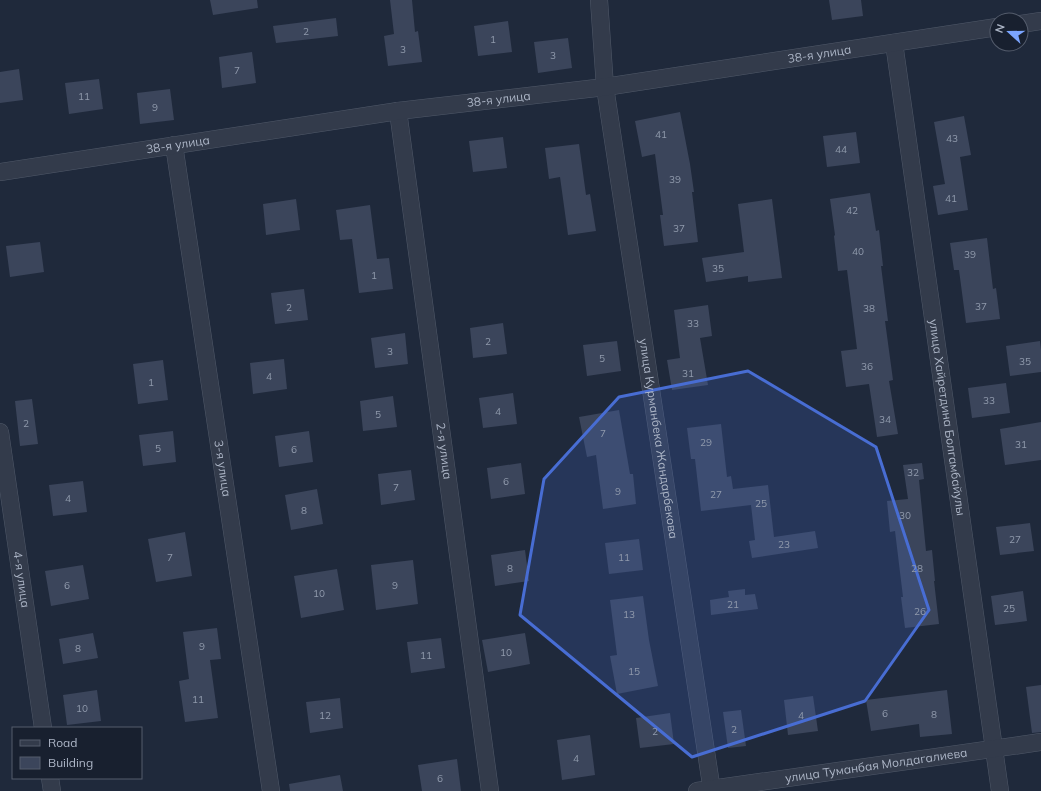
<svg xmlns="http://www.w3.org/2000/svg" width="1041" height="791" font-family="Mulish,sans-serif">
	<rect width="100%" height="100%" fill="#1f293b"/>
	<path fill="#3b455b" d="M210 0H257L258 8 213 15Z
		M390 0H412L415 32 418 31 422 62 388 66 384 36 394 34Z
		M829 0H861L863 16 832 20Z
		M336 18 338 36 276 43 273 26Z
		M508 21 512 52 478 56 474 26Z
		M568 38 572 68 538 73 534 42Z
		M252 52 256 83 222 88 219 57Z
		M19 69 23 100 0 103V72Z
		M99 79 103 109 69 114 65 83Z
		M170 89 174 120 140 124 137 93Z
		M680 112 690 164 694 192H692L698 242 664 246 660 215H663L655 154 642 157 635 121Z
		M964 116 971 155 960 157 968 210 938 215 933 186 945 184 934 122Z
		M856 132 860 163 827 167 823 136Z
		M503 137 507 168 473 172 469 141Z
		M579 144 586 195 590 194 596 231 568 235 560 177 549 179 545 148Z
		M870 193 876 231 879 230 883 266H881L888 321H885L893 380 889 381 898 434 877 437 869 384 846 387 841 351 857 349 847 270 838 271 834 236 835 235 830 199Z
		M296 199 300 230 266 235 263 204Z
		M772 199 782 278 748 282V276L706 282 702 258 744 252 738 204Z
		M370 205 377 259 389 258 393 289 359 293 352 239 340 240 336 210Z
		M987 238 993 289 996 288 1000 319 966 323 959 270H954L950 243Z
		M40 242 44 272 10 277 6 246Z
		M304 289 308 320 275 324 271 293Z
		M708 305 712 336 700 338 708 385 672 390 667 360 680 358 674 310Z
		M503 323 507 354 473 358 470 328Z
		M405 333 408 364 375 368 371 338Z
		M617 341 621 371 587 376 583 345Z
		M1040 341 1041 350V372L1010 376 1006 346Z
		M284 359 287 389 253 394 250 363Z
		M163 360 168 400 138 404 133 364Z
		M1006 383 1010 413 972 418 968 388Z
		M513 393 517 424 483 428 479 398Z
		M393 396 397 427 363 431 360 401Z
		M32 399 38 444 20 446 15 401Z
		M619 410 630 474H633L636 504 603 509 596 455 587 457 579 417Z
		M1041 422V460L1005 465 1000 429Z
		M721 424 727 477 731 476 733 489 768 485 774 537 815 531 818 548 752 558 749 541 755 540 751 505 701 511 695 459H691L687 428Z
		M173 431 176 462 143 466 139 435Z
		M309 431 313 462 279 467 275 436Z
		M521 463 525 494 491 499 487 468Z
		M922 463 924 479 919 480 926 551 932 550 935 581H934L939 624 905 628 901 597H903L895 531 890 532 887 501 908 499 903 465Z
		M411 470 415 500 381 505 378 474Z
		M83 481 87 512 53 516 49 485Z
		M317 489 323 524 291 530 285 495Z
		M1030 523 1034 551 1000 555 996 527Z
		M185 532 192 576 156 582 148 539Z
		M639 539 643 570 609 574 605 543Z
		M525 550 529 581 495 586 491 555Z
		M413 560 418 604 376 610 371 565Z
		M83 565 89 599 51 606 45 571Z
		M337 569 344 610 301 618 294 576Z
		M745 589V595L755 594 758 609 711 615 710 600 729 597 728 591Z
		M1023 591 1027 621 995 625 991 596Z
		M643 596 649 640 658 686 617 694 610 656 617 655 610 600Z
		M217 628 221 659 210 660 218 718 185 722 179 681 189 679 183 632Z
		M93 633 98 658 63 664 59 639Z
		M525 633 530 664 488 672 482 640Z
		M441 638 445 668 411 673 407 642Z
		M1041 685V732L1032 733 1026 687Z
		M97 690 101 721 67 725 63 695Z
		M947 690 952 734 920 737 919 724 871 731 866 700Z
		M813 696 818 731 788 735 784 700Z
		M340 698 343 728 310 733 306 702Z
		M741 710 746 746 728 748 723 712Z
		M670 713 674 744 640 748 636 718Z
		M590 735 595 775 562 780 557 740Z
		M457 759 461 791H422L418 765Z
		M340 775 343 791H290L289 784Z"/>
	<g fill="none" stroke-linecap="round" stroke-linejoin="round">
		<defs>
			<g id="minor">
				<path id="s1" d="M599 0 605 87 712 791"/>
				<path d="M1021 24 1041 21"/>
				<path id="s2" d="M894 43 1000 791"/>
				<path id="s3" d="M398 111 490 791"/>
				<path id="s4" d="M174 145 271 791"/>
				<path id="s5" d="M0 172 398 111 605 87 997 27"/>
				<path id="s6" d="M0 432 43 728"/>
				<path d="M50 778 52 791"/>
				<path id="s7" d="M697 791 1041 742"/>
			</g>
		</defs>
		<use href="#minor" stroke="#505969" stroke-width="18"/>
		<use href="#minor" stroke="#333b4b" stroke-width="17"/>
	</g>
	<path fill="#486dd3" fill-opacity="0.2" stroke="#486dd3" stroke-width="3" stroke-linejoin="round" d="M748 371 876 447 929 610 865 701 692 757 520 615 544 479 619 397Z"/>
	<g text-anchor="middle" stroke-width="3" stroke-linejoin="round" paint-order="stroke">
		<g font-size="10" fill="#909aac">
			<text x="306" y="35">2</text>
			<text x="493" y="43">1</text>
			<text x="403" y="53">3</text>
			<text x="553" y="59">3</text>
			<text x="237" y="74">7</text>
			<text x="84" y="100">11</text>
			<text x="155" y="111">9</text>
			<text x="661" y="138">41</text>
			<text x="952" y="142">43</text>
			<text x="841" y="153">44</text>
			<text x="675" y="183">39</text>
			<text x="951" y="202">41</text>
			<text x="852" y="214">42</text>
			<text x="679" y="232">37</text>
			<text x="858" y="255">40</text>
			<text x="970" y="258">39</text>
			<text x="718" y="272">35</text>
			<text x="374" y="279">1</text>
			<text x="981" y="310">37</text>
			<text x="289" y="311">2</text>
			<text x="869" y="312">38</text>
			<text x="693" y="327">33</text>
			<text x="488" y="345">2</text>
			<text x="390" y="355">3</text>
			<text x="602" y="362">5</text>
			<text x="1025" y="365">35</text>
			<text x="867" y="370">36</text>
			<text x="688" y="377">31</text>
			<text x="269" y="380">4</text>
			<text x="151" y="386">1</text>
			<text x="989" y="404">33</text>
			<text x="498" y="415">4</text>
			<text x="378" y="418">5</text>
			<text x="885" y="423">34</text>
			<text x="26" y="427">2</text>
			<text x="603" y="437">7</text>
			<text x="706" y="446">29</text>
			<text x="1021" y="448">31</text>
			<text x="158" y="452">5</text>
			<text x="294" y="453">6</text>
			<text x="913" y="476">32</text>
			<text x="506" y="485">6</text>
			<text x="396" y="491">7</text>
			<text x="618" y="495">9</text>
			<text x="716" y="498">27</text>
			<text x="68" y="502">4</text>
			<text x="761" y="507">25</text>
			<text x="304" y="514">8</text>
			<text x="905" y="519">30</text>
			<text x="1015" y="543">27</text>
			<text x="784" y="548">23</text>
			<text x="170" y="561">7</text>
			<text x="624" y="561">11</text>
			<text x="510" y="572">8</text>
			<text x="917" y="572">28</text>
			<text x="67" y="589">6</text>
			<text x="395" y="589">9</text>
			<text x="319" y="597">10</text>
			<text x="733" y="608">21</text>
			<text x="1009" y="612">25</text>
			<text x="920" y="615">26</text>
			<text x="629" y="618">13</text>
			<text x="202" y="650">9</text>
			<text x="78" y="652">8</text>
			<text x="506" y="656">10</text>
			<text x="426" y="659">11</text>
			<text x="634" y="675">15</text>
			<text x="198" y="703">11</text>
			<text x="82" y="712">10</text>
			<text x="885" y="717">6</text>
			<text x="934" y="718">8</text>
			<text x="325" y="719">12</text>
			<text x="801" y="719">4</text>
			<text x="734" y="733">2</text>
			<text x="655" y="735">2</text>
			<text x="576" y="762">4</text>
			<text x="440" y="782">6</text>
		</g>
		<g font-size="12" fill="#adb6c7" stroke="#18202f">
			<text dy="4" stroke="none"><textPath href="#s5" startOffset="828">38-я улица</textPath></text>
			<text dy="4" stroke="none"><textPath href="#s5" startOffset="504">38-я улица</textPath></text>
			<text dy="4" stroke="none"><textPath href="#s5" startOffset="180">38-я улица</textPath></text>
			<text dy="4" stroke="none"><textPath href="#s2" startOffset="378">улица Хайретдина Болгамбайулы</textPath></text>
			<text dy="4" stroke="none"><textPath href="#s1" startOffset="443">улица Курманбека Жандарбекова</textPath></text>
			<text dy="4" stroke="none"><textPath href="#s3" startOffset="343">2-я улица</textPath></text>
			<text dy="4" stroke="none"><textPath href="#s4" startOffset="327">3-я улица</textPath></text>
			<text dy="4" stroke="none"><textPath href="#s6" startOffset="149">4-я улица</textPath></text>
			<text dy="4" stroke="none"><textPath href="#s7" startOffset="181">улица Туманбая Молдагалиева</textPath></text>
		</g>
	</g>
	<rect x="12" y="727" width="130" height="52" fill="#18202f" stroke="#545c6c"/>
	<rect x="20" y="740" width="20" height="6" fill="#333b4b" stroke="#545c6c"/>
	<text x="48" y="747" font-size="12" fill="#adb6c7">Road</text>
	<rect x="20" y="757" width="20" height="12" fill="#3b455b" stroke="#545c6c"/>
	<text x="48" y="767" font-size="12" fill="#adb6c7">Building</text>
	<g transform="translate(1009 32) rotate(291)"><circle r="19" fill="#18202f" stroke="#545c6c"/>
	<path d="M0-3L7 15L0 10L-7 15Z" fill="#7ba5ff"/>
	<text y="-6" font-size="11" font-weight="bold" text-anchor="middle" fill="#adb6c7">N</text>
	</g>
</svg>
